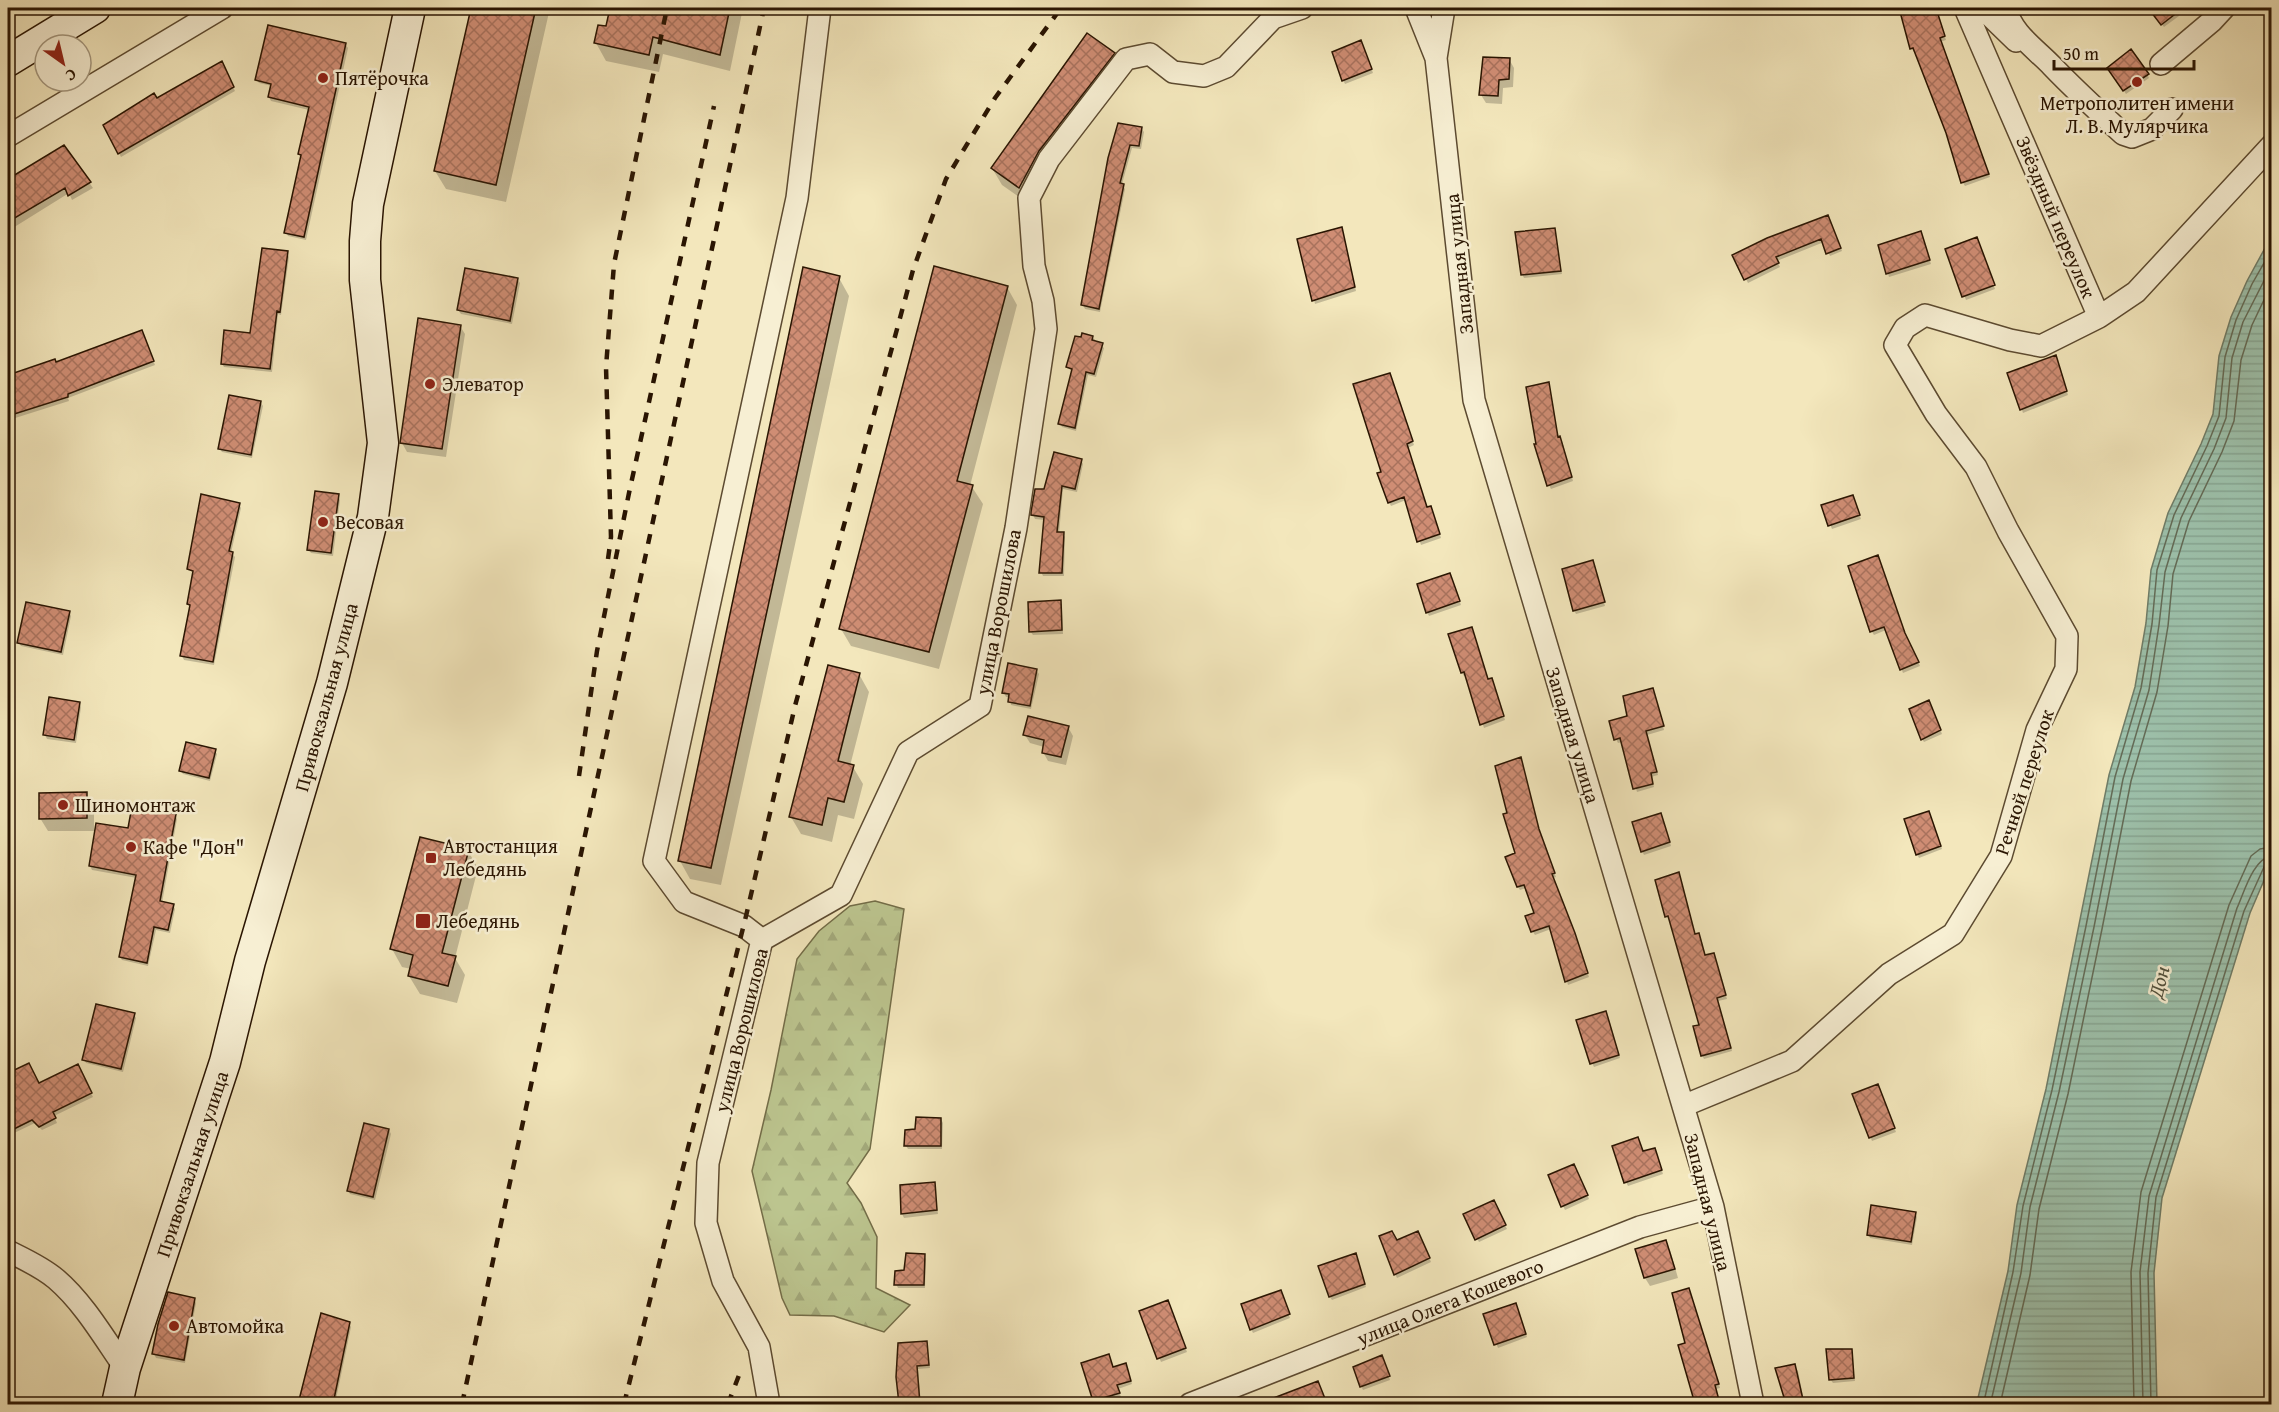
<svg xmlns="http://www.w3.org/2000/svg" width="2279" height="1412" font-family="'Gentium Book Plus',serif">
	<defs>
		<pattern id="forest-firs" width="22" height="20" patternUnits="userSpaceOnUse" patternTransform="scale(1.5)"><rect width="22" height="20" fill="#bcc58f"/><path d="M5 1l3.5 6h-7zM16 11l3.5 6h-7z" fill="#a2a87a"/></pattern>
		<pattern id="water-rules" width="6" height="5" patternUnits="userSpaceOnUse" patternTransform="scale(1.5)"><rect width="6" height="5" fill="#9dc1ab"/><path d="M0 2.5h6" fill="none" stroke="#87a592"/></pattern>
		<pattern id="building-cross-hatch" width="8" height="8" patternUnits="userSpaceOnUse" patternTransform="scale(1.5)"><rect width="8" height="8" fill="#cf8d74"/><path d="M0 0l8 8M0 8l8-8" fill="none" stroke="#a8725d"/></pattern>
	</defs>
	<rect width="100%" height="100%" fill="#f3e7bc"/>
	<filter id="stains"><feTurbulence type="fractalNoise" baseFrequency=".00333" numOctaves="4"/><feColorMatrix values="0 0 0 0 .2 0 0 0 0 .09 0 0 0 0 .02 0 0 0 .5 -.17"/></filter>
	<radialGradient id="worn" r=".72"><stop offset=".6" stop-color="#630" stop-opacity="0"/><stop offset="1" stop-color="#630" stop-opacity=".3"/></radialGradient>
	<path fill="url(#forest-firs)" stroke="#736d48" stroke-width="1.5" d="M875 901 904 909 870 1149 847 1183 861 1203 877 1237 876 1288 910 1305 884 1332 834 1316 790 1315 782 1298 752 1171 771 1090 797 959 819 931 850 906Z"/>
	<path fill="url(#water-rules)" stroke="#6f7c67" stroke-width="1.5" d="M2271 237V864L2250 913 2162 1198 2154 1273 2157 1404H1980L1978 1398 2008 1271 2017 1205 2046 1089 2109 775 2135 687 2146 623 2151 570 2168 513 2201 444 2213 414 2219 356 2231 317 2247 281Z"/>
	<path fill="#0003" d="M472 8H550L506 202 446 189 435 171Z
		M611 8H743L730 71 663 54 659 72 606 61 596 43 607 28Z
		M1900 8H1935L1946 40 1940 42 1990 177 1965 186 1963 183 1947 133 1916 51 1914 52 1912 49Z
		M2148 8H2183L2177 12 2179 16 2164 27Z
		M345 44 348 48 306 240 288 236 286 232 302 158 300 154 309 110 271 101 269 97 272 86 259 83 257 80Z
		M1363 46 1373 73 1345 84 1343 80Z
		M1114 54 1124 71 1029 204 1002 185 992 168Z
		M1509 59 1514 68 1513 87 1503 88 1502 104 1486 103 1481 95Z
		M221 63 235 91 121 157 104 125 156 100Z
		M2111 71 2147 74 2149 78 2126 94Z
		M1141 128 1144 132 1141 149 1132 148 1122 184 1125 189 1100 312 1085 309 1083 305 1110 159Z
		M64 147 93 188 72 200 69 193 8 231V183Z
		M1830 220 1842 251 1830 256 1824 242 1777 261 1780 267 1748 283 1734 255Z
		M1554 230 1562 274 1524 278 1522 274Z
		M1343 232 1356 291 1315 304 1299 240Z
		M1922 237 1931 264 1889 277 1879 246Z
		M1978 243 1995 289 1966 300 1947 250Z
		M287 253 289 257 281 315 278 314 272 372 224 367 222 364 251 335Z
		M839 278 849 296 721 885 690 879 680 861Z
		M517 279 520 283 512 324 461 314 458 310Z
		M1007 287 1017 305 970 486 972 487 983 504 939 669 851 646 841 629Z
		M460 326 465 334 446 457 407 452 402 443Z
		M143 336 155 365 68 398 69 401 12 419 10 416 8 417V376L54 361 56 364Z
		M1092 337 1104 348 1096 377 1088 375 1076 431 1062 427 1060 423 1073 372 1067 367Z
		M2057 361 2068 395 2023 413 2009 374Z
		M1392 378 1414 445 1408 448 1427 508 1432 511 1441 538 1421 545 1406 500 1391 506 1389 502Z
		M1550 388 1558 438 1562 441 1573 481 1551 489 1549 485Z
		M261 403 263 406 252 458 222 452 220 449Z
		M1081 460 1083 464 1077 492 1063 489 1059 534H1063L1065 537 1064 576H1043L1041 572 1045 520 1035 519 1033 515 1045 491Z
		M338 496 340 500 333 556 311 553 309 550Z
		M1854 500 1861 519 1832 529 1823 506Z
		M239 504 241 508 231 553 235 557 214 665 184 660 182 656 191 608 188 604 194 573 189 569Z
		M1879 560 1907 638 1920 666 1903 673 1886 630 1874 635 1872 632 1849 567Z
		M1594 565 1605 606 1576 614 1574 610Z
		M1452 579 1461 605 1429 616 1427 612Z
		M1060 602 1062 605 1063 634 1033 635 1030 631Z
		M69 612 71 616 63 655 21 646 19 643Z
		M1473 632 1489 681 1493 683 1505 720 1484 728 1467 676H1464L1462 673 1450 635Z
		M1036 670 1039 674 1031 709 1011 705 1010 697H1006L1004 693Z
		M859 674 869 692 850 766 853 767 863 784 854 819 838 815 832 842 801 834 791 817Z
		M1654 693 1664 730 1647 735 1658 775 1651 777 1654 787 1637 792 1622 742 1618 743 1616 739 1629 717Z
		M79 703 81 707 76 743 47 739 45 735Z
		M1931 706 1942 734 1924 742 1922 739Z
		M1068 727 1073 736 1066 765 1048 761 1043 752 1044 747 1030 743 1025 735Z
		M215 751 217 754 210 781 183 774 181 771Z
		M1521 759 1540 834 1556 877 1553 878 1576 938 1589 977 1568 985 1551 929 1535 935 1533 932 1527 917 1536 914 1526 888 1520 890 1518 887 1507 858 1517 854 1509 814Z
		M86 794 94 807V831H48L40 818Z
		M175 815 177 819 162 903 173 905 175 909 170 933 156 930 148 966 122 960 120 957 137 878 92 870 90 866 129 830Z
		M1931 817 1942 849 1919 858 1917 854Z
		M1663 819 1671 846 1644 855 1642 851Z
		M468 851 478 868 455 958 465 975 457 1003 420 994 409 976 411 969 402 967 392 949Z
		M1657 881 1695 936 1699 935 1706 956 1715 958 1727 999 1718 1001 1732 1051 1704 1059 1702 1055 1701 1026 1671 919 1669 920 1667 917Z
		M134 1014 136 1018 123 1072 86 1063 84 1059Z
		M1608 1016 1620 1058 1594 1067 1592 1063Z
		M29 1065 39 1085 77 1066 93 1097 54 1116 57 1123 42 1130 35 1123 10 1135 8 1131V1075Z
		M1879 1090 1896 1132 1872 1141 1854 1095Z
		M941 1119 943 1123 942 1149H908L906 1146 917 1131Z
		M389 1130 391 1134 375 1200 350 1194 348 1190Z
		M1643 1153H1656L1663 1174 1628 1186 1626 1182Z
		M1576 1169 1589 1199 1565 1210 1563 1206Z
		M934 1184 938 1214 904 1218 902 1214 901 1186Z
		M1493 1202 1507 1229 1479 1242 1465 1215Z
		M1915 1213 1917 1217 1912 1245 1870 1238 1868 1234Z
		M1420 1236 1431 1262 1397 1278 1395 1274 1396 1242Z
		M1665 1242 1670 1250 1678 1278 1650 1286 1645 1278 1637 1250Z
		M924 1256 926 1259 925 1288H898L896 1284 906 1272Z
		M1357 1259 1366 1287 1332 1300 1330 1297Z
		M1689 1289 1720 1388 1716 1389 1720 1404H1696L1679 1346 1687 1344Z
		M1282 1296 1290 1318 1253 1333 1251 1329Z
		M194 1299 196 1303 185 1363 156 1358 154 1354Z
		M1169 1306 1187 1352 1161 1362 1141 1312Z
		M1517 1309 1527 1337 1498 1348 1485 1315Z
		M322 1314 349 1323 351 1327 335 1404H300Z
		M926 1342 930 1368 918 1369 921 1404H900L898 1377Z
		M1851 1350 1855 1381 1833 1383 1830 1379Z
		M1109 1356 1114 1368 1127 1369 1132 1384 1118 1389 1121 1397 1097 1404 1083 1364Z
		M1384 1360 1390 1380 1363 1390 1361 1386Z
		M1794 1366 1798 1371 1804 1401 1817 1399 1820 1404H1787L1786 1400Z
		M1318 1383 1326 1404H1260Z"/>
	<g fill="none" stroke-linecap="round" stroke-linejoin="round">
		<path stroke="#646b56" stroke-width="1.5" d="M1986 1404 1985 1397 2013 1272 2023 1206 2052 1090 2086 926 2115 777 2141 688 2152 624 2157 570 2174 515 2207 446 2219 416 2225 357 2236 320 2252 284 2272 249
			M1993 1404 1992 1397 2021 1273 2030 1207 2059 1092 2094 927 2123 779 2149 690 2159 625 2165 572 2181 518 2214 449 2226 418 2232 358 2243 322 2272 265
			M2002 1404V1396L2030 1275 2039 1209 2068 1094 2102 929 2131 781 2157 692 2168 626 2173 574 2189 521 2222 452 2234 421 2241 360 2252 325 2272 283
			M2134 1404 2131 1272 2141 1192 2229 905 2251 856 2260 849 2272 847
			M2143 1404 2140 1272 2149 1196 2237 908C2244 893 2253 858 2272 856
			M2151 1404 2148 1273 2156 1197 2244 911 2264 867 2272 864"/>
	</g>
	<path fill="url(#building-cross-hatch)" stroke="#2a1502" stroke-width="1.5" d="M471 8H536L496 185 434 171Z
		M610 8H730L720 55 653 37 649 55 594 43 598 25 606 26Z
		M1899 8H1936L1945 36 1940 38 1989 174 1961 183 1946 133 1913 48 1910 49Z
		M2148 8H2183L2161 25Z
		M268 25 346 43 304 237 284 233 301 155 298 154 309 107 268 97 271 84 255 80Z
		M1087 33 1115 53 1039 151 1019 188 991 168Z
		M1361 40 1372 69 1342 81 1332 52Z
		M2131 49 2149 74 2123 91 2107 68Z
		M1483 57 1510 58 1509 79 1499 80 1498 96 1479 95Z
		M222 61 234 87 118 154 103 125 154 93 157 98Z
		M1118 123 1142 127 1139 146 1130 145 1120 183 1124 184 1099 309 1081 305 1108 158Z
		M64 145 91 182 68 196 65 188 8 222V179Z
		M1828 215 1841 248 1826 254 1821 239 1776 257 1779 263 1744 280 1732 255 1767 238Z
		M1342 227 1355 287 1312 301 1297 239Z
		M1555 228 1561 271 1521 275 1515 232Z
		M1921 231 1930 260 1886 274 1878 245Z
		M1977 237 1995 285 1962 297 1945 249Z
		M262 248 288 251 280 312 277 311 270 369 221 364 224 330 250 333Z
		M934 266 1008 286 957 481 973 485 929 652 839 629Z
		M803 267 840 276 711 868 678 861Z
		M465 268 518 278 510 321 457 310Z
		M418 318 461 325 442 449 400 443Z
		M142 330 154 361 68 394V397L8 416V375L55 359 56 362Z
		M1082 333 1093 336 1092 340 1103 343 1094 374 1086 372 1075 428 1058 424 1072 369 1066 367 1075 336 1081 337Z
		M2056 355 2067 391 2020 410 2007 373Z
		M1390 373 1413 441 1407 444 1427 507 1431 506 1440 534 1417 542 1404 497 1388 503 1377 473 1381 472 1353 384Z
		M1549 382 1558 437 1560 436 1572 477 1547 486 1534 444H1536L1526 387Z
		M229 395 261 401 251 455 218 449Z
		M1054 452 1082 459 1075 489 1062 486 1057 532H1064L1062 573H1039L1044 517 1031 515V512L1035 489H1044Z
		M315 491 339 494 331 553 307 550Z
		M201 494 240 503 229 551 233 552 213 662 180 656 190 605 187 604 193 571 187 569Z
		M1853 495 1860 515 1828 526 1821 505Z
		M1878 555 1905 633 1919 662 1900 670 1884 627 1870 632 1848 566Z
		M1593 560 1605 602 1573 611 1562 569Z
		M1450 573 1460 601 1426 613 1417 584Z
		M1061 600 1062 630 1029 632 1028 602Z
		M26 602 70 611 61 652 17 643Z
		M1472 627 1488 679 1492 678 1504 716 1480 725 1464 672 1461 673 1448 634Z
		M1008 663 1037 669 1030 706 1008 702 1009 694 1002 693Z
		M828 665 860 673 838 761 854 765 844 802 828 798 822 825 789 817Z
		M1653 688 1664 726 1646 731 1657 772 1651 773 1653 784 1633 789 1620 738 1614 740 1609 721 1627 716 1623 696Z
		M49 697 80 702 74 740 43 735Z
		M1929 700 1941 730 1921 740 1909 709Z
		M1028 716 1069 726 1061 757 1042 753 1044 740 1023 735Z
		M186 742 216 749 209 778 179 771Z
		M1521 757 1539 829 1555 873 1552 874 1575 933 1588 973 1565 982 1549 926 1531 932 1525 916 1534 913 1524 885 1517 887 1505 857 1515 853 1503 814 1507 813 1495 766Z
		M87 792V818L39 819V793Z
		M132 806 176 814 160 901 174 904 168 930 154 927 147 963 119 957 136 875 89 866 96 823 128 828Z
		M1929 811 1941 846 1916 855 1904 819Z
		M1661 813 1670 842 1641 852 1632 822Z
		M420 837 469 849 442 953 456 956 448 986 408 976 413 955 390 949Z
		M1679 872 1695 934 1699 933 1705 955 1714 953 1726 995 1717 998 1731 1048 1701 1056 1693 1026 1699 1025 1668 916 1665 917 1655 880Z
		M96 1004 135 1013 121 1069 82 1060Z
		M1606 1011 1619 1055 1590 1064 1576 1020Z
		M29 1063 39 1083 78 1064 92 1093 53 1112 56 1118 39 1127 32 1120 8 1132V1073Z
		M1878 1084 1895 1128 1869 1138 1852 1094Z
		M916 1117 941 1118V1146H904L905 1130 915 1129Z
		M364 1123 389 1129 373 1197 347 1191Z
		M1638 1137 1643 1151 1655 1148 1662 1170 1624 1183 1612 1146Z
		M1574 1164 1588 1195 1561 1207 1548 1175Z
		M935 1182 937 1210 901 1214 900 1185Z
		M1494 1200 1506 1225 1475 1240 1463 1214Z
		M1871 1205 1916 1212 1911 1242 1867 1235Z
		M1392 1231 1397 1240 1418 1231 1430 1258 1394 1275 1379 1236Z
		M1666 1240 1675 1269 1644 1278 1635 1249Z
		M906 1253 925 1254 924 1285H894L895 1271 904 1270Z
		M1356 1253 1365 1284 1329 1297 1318 1266Z
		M1689 1288 1719 1384 1715 1385 1720 1404H1695L1678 1345 1685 1343 1672 1293Z
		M1281 1290 1290 1314 1250 1330 1241 1304Z
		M168 1292 195 1298 184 1360 152 1354 158 1324Z
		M1168 1300 1186 1348 1157 1359 1139 1311Z
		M1516 1303 1526 1334 1494 1345 1483 1314Z
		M321 1313 350 1322 333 1404H298Z
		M927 1341 929 1365 917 1366 920 1404H899L896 1377 898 1343Z
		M1826 1349H1852L1854 1378 1829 1380Z
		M1109 1354 1113 1367 1126 1363 1131 1381 1117 1385 1120 1393 1093 1401 1081 1363Z
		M1382 1355 1390 1376 1360 1387 1353 1367Z
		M1795 1364 1804 1404H1786L1775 1368Z
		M1318 1381 1326 1401 1317 1404H1264L1263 1402Z"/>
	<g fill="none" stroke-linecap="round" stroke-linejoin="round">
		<defs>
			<path id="minor" d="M1416 8 1436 58 1444 8
				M1982 8 2016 41
				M2006 8C2011 33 2036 49 2052 66 2075 90 2099 112 2123 134L2132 137 2152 129 2172 109
				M1436 58 1474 400 1713 1207 1753 1404
				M2161 64 2212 21 2224 8
				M8 136 222 8
				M2099 317 2136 292 2272 145
				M762 940 744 926 684 902 654 861 797 198 820 8
				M1683 1106 1792 1061 1889 974 1953 934 2001 856 2037 730 2066 669 2067 636 2008 531 1976 467 1936 414 1895 345 1905 328 1925 315 2010 340 2041 346 2099 317 1965 8
				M8 1251C24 1259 42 1267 56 1279 84 1303 104 1338 125 1368
				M769 1404 759 1347 723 1281 706 1223 708 1163 762 940 841 895 908 752 980 706 1016 528 1046 329 1043 301 1034 266 1029 198 1049 159 1126 59 1150 54 1173 72 1204 76 1226 67 1273 18 1302 8
				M1190 1404 1640 1227 1713 1207"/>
			<path id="secondary" d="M8 61 95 8
				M117 1404 125 1368 225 1062 250 961 332 683 373 517 383 443 365 280V241L368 204 410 8"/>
		</defs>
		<use href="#minor" stroke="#5c4a30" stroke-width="24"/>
		<use href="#secondary" stroke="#2a1502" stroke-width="33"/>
		<use href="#minor" stroke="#f7efd3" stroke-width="21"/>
		<use href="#secondary" stroke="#f7efd3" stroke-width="30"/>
		<path stroke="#2a1502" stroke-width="4.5" stroke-dasharray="10 10" stroke-linecap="butt" d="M608 559 611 537 606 367 614 264 667 8
			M579 776 597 651 629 493 714 106
			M462 1404 764 8
			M624 1404 746 916 795 706 913 270 946 179 995 98 1061 8
			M728 1404 741 1370"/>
	</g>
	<g fill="#8f2418" stroke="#f7efd3" stroke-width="2">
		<circle cx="323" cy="78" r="6"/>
		<circle cx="2137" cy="82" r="6"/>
		<circle cx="430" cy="384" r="6"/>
		<circle cx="323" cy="522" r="6"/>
		<circle cx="63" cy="805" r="6"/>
		<circle cx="131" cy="847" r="6"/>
		<rect x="425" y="852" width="12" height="12" rx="3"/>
		<rect x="415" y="913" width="16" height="16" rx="3"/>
		<circle cx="174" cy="1326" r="6"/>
	</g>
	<g text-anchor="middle" stroke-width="5" stroke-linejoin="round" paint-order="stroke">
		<g font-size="20" fill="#2a1502" stroke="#f7efd3" text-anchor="start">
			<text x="335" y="85">Пятёрочка</text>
			<text x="2137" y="110" text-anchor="middle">Метрополитен имени<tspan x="2137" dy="23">Л. В. Мулярчика</tspan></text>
			<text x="442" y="391">Элеватор</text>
			<text x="335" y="529">Весовая</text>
			<text x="75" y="812">Шиномонтаж</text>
			<text x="443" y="853">Автостанция<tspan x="443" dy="23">Лебедянь</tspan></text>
			<text x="143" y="854">Кафе "Дон"</text>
			<text x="436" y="928">Лебедянь</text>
			<text x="186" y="1333">Автомойка</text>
		</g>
		<g font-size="20" fill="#2a1502" stroke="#f7efd3">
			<text transform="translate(2056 217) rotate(67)" y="7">Звёздный переулок</text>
			<text transform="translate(1459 264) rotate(-96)" y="7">Западная улица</text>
			<text transform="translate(998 612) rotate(-79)" y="7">улица Ворошилова</text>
			<text transform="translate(326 697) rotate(-75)" y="7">Привокзальная улица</text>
			<text transform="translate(1573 735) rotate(73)" y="7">Западная улица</text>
			<text transform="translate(2024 782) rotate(-72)" y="7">Речной переулок</text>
			<text transform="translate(741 1030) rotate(-76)" y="7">улица Ворошилова</text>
			<text transform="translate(192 1164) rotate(-72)" y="7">Привокзальная улица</text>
			<text transform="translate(1708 1202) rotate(76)" y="7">Западная улица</text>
			<text transform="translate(1450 1302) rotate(-22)" y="7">улица Олега Кошевого</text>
		</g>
		<g font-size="21" font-style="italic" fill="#52513d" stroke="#f7efd3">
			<text transform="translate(2159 982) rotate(-76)" y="7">Дон</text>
		</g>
	</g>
	<rect width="2279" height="1412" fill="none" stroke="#f3e7bc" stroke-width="30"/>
	<rect x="9" y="9" width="2261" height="1394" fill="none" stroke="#2a1502" stroke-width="3"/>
	<rect x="15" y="15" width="2249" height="1382" fill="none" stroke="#2a1502" stroke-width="1.5"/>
	<g transform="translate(63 63) rotate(146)"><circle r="28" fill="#f7efd3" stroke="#a5987f" stroke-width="1.5"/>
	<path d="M0-4.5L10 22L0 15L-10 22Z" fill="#8f2418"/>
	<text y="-9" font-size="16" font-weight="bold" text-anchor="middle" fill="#2a1502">С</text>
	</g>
	<path d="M2054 60v9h140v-9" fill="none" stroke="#2a1502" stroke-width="3"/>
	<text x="2063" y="60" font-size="18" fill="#2a1502" stroke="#f7efd3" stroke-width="4.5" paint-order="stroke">50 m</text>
	<rect width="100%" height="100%" filter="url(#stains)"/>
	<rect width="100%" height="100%" fill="url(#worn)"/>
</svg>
